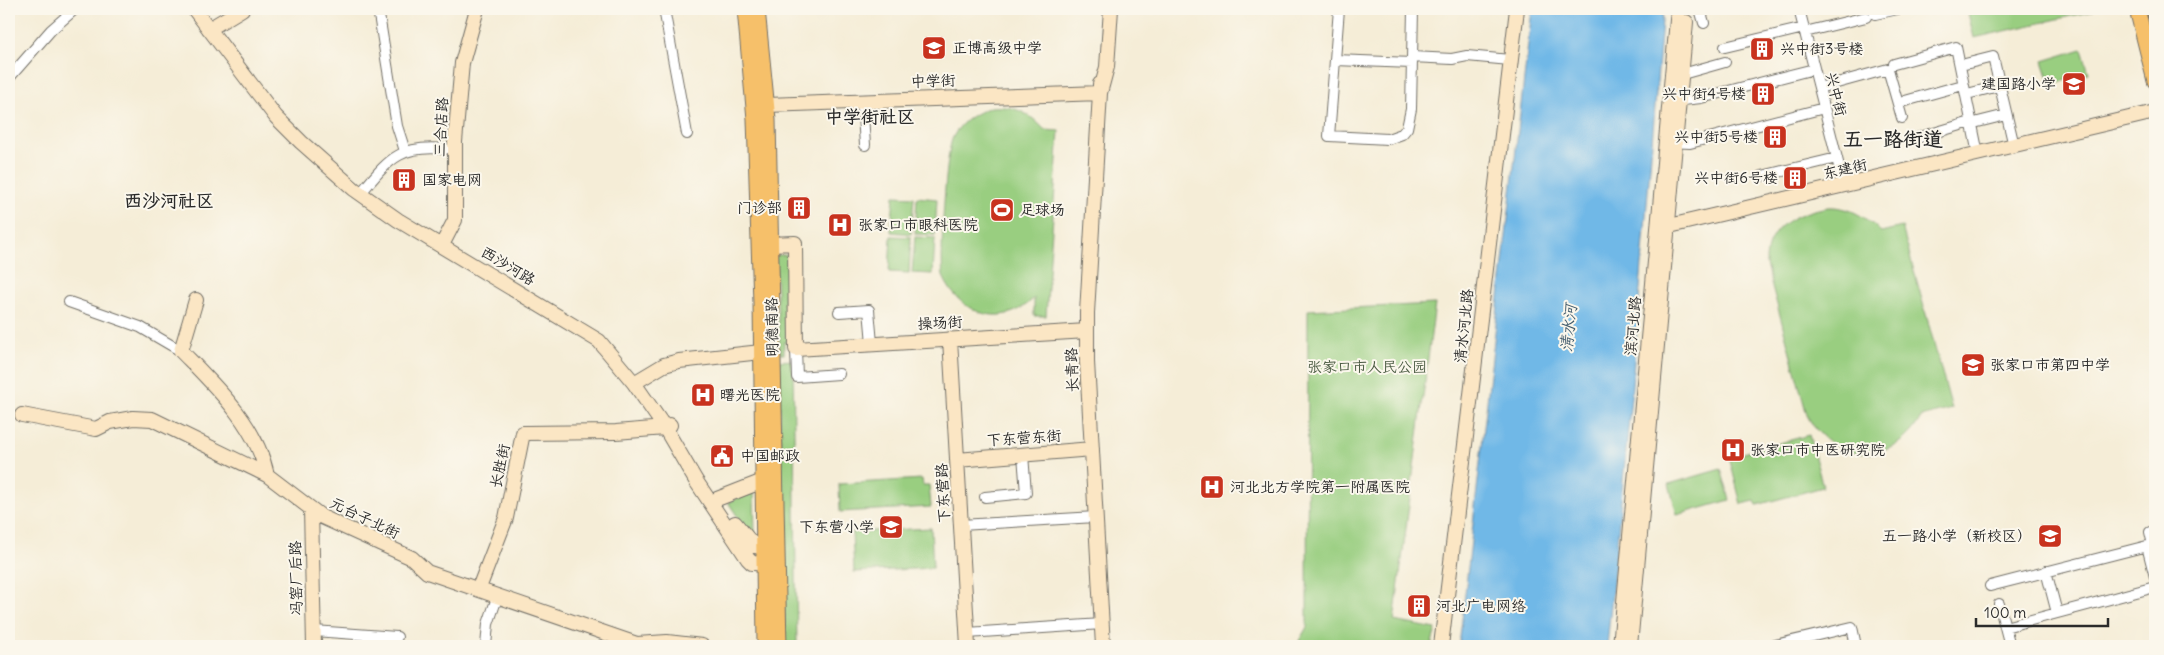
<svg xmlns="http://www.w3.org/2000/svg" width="2164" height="655" font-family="Delius,'LXGW WenKai TC',sans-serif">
	<rect width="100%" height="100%" fill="#fbf7ec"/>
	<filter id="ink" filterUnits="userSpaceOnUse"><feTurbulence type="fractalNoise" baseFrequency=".02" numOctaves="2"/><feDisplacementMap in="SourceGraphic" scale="10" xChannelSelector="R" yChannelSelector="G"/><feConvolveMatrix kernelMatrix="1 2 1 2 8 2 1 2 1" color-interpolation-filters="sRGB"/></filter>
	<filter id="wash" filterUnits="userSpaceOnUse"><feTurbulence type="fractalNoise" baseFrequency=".0096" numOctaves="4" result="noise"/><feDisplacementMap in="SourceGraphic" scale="20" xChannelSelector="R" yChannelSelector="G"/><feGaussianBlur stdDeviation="1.12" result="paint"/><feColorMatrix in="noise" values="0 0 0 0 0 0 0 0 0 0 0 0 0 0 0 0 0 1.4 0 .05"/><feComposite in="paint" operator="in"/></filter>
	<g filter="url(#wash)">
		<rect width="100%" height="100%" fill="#f5edd7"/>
		<path fill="#99ce80" stroke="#627c56" d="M1967 9H2093V11L1974 38Z
			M2082 49 2089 73 2051 85 2043 61Z
			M991 107C1015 105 1029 113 1045 130L1059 131 1046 316H1034V298C1003 330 959 314 943 276 940 255 945 153 953 137 961 121 975 113 991 107Z
			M894 196 914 197 911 234 891 232Z
			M917 197 937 199 935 235 915 234Z
			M1828 207C1850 206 1867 218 1881 232L1902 227 1952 409 1921 417C1895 467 1832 465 1807 415L1766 264C1765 226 1796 213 1828 207Z
			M891 236 911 237 909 273 889 272Z
			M915 237 935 238 933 274 912 273Z
			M775 255H788L792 342H784V354H780Z
			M1435 304 1394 621 1436 629 1431 646H1296L1307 627 1308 310Z
			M793 360 797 646H785L779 361Z
			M1809 435 1823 487 1757 505 1755 501 1741 504 1729 457Z
			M1721 469 1730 500 1677 515 1669 484Z
			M922 479 923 485H929L931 507 840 512 839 484Z
			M754 492 755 536 751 537 728 502Z
			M931 528 933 568 854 572 852 532Z"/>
		<path fill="#6fb8e7" stroke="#4d7289" d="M1532 9H1663L1631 398 1607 646H1459Z"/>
	</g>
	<g filter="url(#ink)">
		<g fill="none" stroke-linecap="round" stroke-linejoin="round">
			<defs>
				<path id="street" d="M378 9 397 126 405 151
					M664 9 687 134
					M1339 9 1329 136 1388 139 1402 134 1407 128 1411 109 1413 9
					M1700 9 1704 23
					M1799 9 1844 186
					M1874 9 1875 14 1898 9
					M1805 32 1866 17
					M1725 47 1804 28
					M1412 57 1452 59 1467 56 1510 60
					M1335 60 1412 63
					M1894 64 1956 47 1978 154
					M1965 64 1993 57 2014 146
					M1676 74 1686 73 1725 62
					M9 78 51 30 75 9
					M1826 86 1888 69 1902 118
					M1971 93 1999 86
					M862 100 865 145
					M1674 101 1701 98 1814 69
					M1905 101 1963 85
					M1978 122 2006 115
					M1917 138 1971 122
					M1670 142 1690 143 1824 108
					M1762 176 1837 158
					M365 188C391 157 402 145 445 149
					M69 302 140 327 181 351
					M839 312 869 310 872 343
					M796 349 797 377 839 374
					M985 497 1026 493 1023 455
					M961 525 1096 517
					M2150 532 2155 553
					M2046 571 2057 613
					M1990 586 2147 546 2155 577
					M1999 604 2010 646
					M2005 627 2155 587
					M314 631 397 637
					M967 633 1102 624
					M486 646 488 624 498 595
					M1771 646 1852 627 1856 646"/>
				<path id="secondary" d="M194 9 276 117 301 142 354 189 398 220 599 341 634 383 665 428 696 481 748 559 752 563 773 564
					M209 29 242 9
					M767 105 1100 93V84
					M1661 228 2155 112
					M770 244 795 243 796 349 1087 331
					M442 245 455 220V142L462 63 477 9
					M196 300 181 351C215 386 257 425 267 475
					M950 339 968 646
					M634 383 664 365 679 361 761 352
					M22 415 96 429 110 422 133 418 152 419 267 475 322 517 412 558 427 572 637 644 667 642 702 646
					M957 460 1092 449
					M717 499 763 481
					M311 509 314 646
					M735 523 754 546 774 548
					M479 588 506 518 523 433 616 432 665 428 670 425
					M1103 646 1087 362V313L1100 93 1107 67 1111 9
					M1441 646 1517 9
					M1620 646 1678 9
					M1630 646 1686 22"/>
				<path id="primary" d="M745 9 755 119 761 303 765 646
					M757 9 768 120 779 646
					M2137 9 2155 81
					M2154 9 2155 13"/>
			</defs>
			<use href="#street" stroke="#726f67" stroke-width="12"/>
			<use href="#secondary" stroke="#726f67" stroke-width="16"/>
			<use href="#primary" stroke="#726f67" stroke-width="17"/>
			<use href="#street" stroke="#fff" stroke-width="10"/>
			<use href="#secondary" stroke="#fbe6c4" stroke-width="14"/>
			<use href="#primary" stroke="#f6c06b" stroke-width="15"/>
		</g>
	</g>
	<defs>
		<symbol id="school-square" viewBox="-11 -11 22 22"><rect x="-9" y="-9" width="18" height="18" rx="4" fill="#c8321e" stroke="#fbf7ec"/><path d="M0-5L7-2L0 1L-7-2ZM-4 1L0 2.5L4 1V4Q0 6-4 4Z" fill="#fff"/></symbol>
		<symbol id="building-square" viewBox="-11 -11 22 22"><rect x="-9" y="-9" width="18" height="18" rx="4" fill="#c8321e" stroke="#fbf7ec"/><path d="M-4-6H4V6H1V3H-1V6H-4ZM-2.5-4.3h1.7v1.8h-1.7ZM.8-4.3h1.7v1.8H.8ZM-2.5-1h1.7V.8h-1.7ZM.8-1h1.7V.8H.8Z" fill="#fff"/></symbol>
		<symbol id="stadium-square" viewBox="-11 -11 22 22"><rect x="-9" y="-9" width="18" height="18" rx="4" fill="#c8321e" stroke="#fbf7ec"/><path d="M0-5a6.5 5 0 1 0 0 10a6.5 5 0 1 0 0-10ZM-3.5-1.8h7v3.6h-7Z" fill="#fff"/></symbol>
		<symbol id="hospital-square" viewBox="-11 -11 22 22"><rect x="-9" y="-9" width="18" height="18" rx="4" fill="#c8321e" stroke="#fbf7ec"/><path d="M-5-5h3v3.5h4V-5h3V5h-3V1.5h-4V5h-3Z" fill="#fff"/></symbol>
		<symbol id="civic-square" viewBox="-11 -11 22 22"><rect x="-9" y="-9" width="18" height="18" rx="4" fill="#c8321e" stroke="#fbf7ec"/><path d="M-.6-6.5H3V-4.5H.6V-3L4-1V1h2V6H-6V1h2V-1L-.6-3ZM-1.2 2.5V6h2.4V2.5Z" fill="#fff"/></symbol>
	</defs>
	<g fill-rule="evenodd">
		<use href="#school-square" x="920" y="34" width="28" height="28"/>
		<use href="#building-square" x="1748" y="35" width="28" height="28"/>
		<use href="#school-square" x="2060" y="70" width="28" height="28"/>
		<use href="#building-square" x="1749" y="80" width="28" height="28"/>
		<use href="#building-square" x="1761" y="123" width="28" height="28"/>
		<use href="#building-square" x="1781" y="164" width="28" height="28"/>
		<use href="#building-square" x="390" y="166" width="28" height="28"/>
		<use href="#building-square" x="785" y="194" width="28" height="28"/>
		<use href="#stadium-square" x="988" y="196" width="28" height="28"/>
		<use href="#hospital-square" x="826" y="211" width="28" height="28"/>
		<use href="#school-square" x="1959" y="351" width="28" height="28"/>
		<use href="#hospital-square" x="689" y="381" width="28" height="28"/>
		<use href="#hospital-square" x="1719" y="436" width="28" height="28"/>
		<use href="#civic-square" x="708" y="442" width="28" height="28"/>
		<use href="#hospital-square" x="1198" y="473" width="28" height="28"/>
		<use href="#school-square" x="877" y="513" width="28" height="28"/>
		<use href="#school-square" x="2036" y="522" width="28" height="28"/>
		<use href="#building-square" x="1405" y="592" width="28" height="28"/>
	</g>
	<g text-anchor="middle" stroke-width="4" stroke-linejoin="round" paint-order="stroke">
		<g font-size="15" fill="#2b2b2b" stroke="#fbf7ec" text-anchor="start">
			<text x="952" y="53">正博高级中学</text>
			<text x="1780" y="54">兴中街3号楼</text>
			<text x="2056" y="89" text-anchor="end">建国路小学</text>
			<text x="1746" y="99" text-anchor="end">兴中街4号楼</text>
			<text x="1758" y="142" text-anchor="end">兴中街5号楼</text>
			<text x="1778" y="183" text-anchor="end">兴中街6号楼</text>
			<text x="422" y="185">国家电网</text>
			<text x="782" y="213" text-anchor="end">门诊部</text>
			<text x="1020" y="215">足球场</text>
			<text x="858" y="230">张家口市眼科医院</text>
			<text x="1990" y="370">张家口市第四中学</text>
			<text x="720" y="400">曙光医院</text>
			<text x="1750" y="455">张家口市中医研究院</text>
			<text x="740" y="461">中国邮政</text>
			<text x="1230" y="492">河北北方学院第一附属医院</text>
			<text x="874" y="532" text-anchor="end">下东营小学</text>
			<text x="2032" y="541" text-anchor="end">五一路小学（新校区）</text>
			<text x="1436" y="611">河北广电网络</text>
		</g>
		<g font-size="15" fill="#2b2b2b" stroke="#fbf7ec">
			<text transform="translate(933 81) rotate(-2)" y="5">中学街</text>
			<text transform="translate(1836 94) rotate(76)" y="5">兴中街</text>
			<text transform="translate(441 127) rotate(-87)" y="5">三合店路</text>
			<text transform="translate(1845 169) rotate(-13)" y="5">东建街</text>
			<text transform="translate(508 266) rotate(31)" y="5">西沙河路</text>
			<text transform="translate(940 323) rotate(-3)" y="5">操场街</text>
			<text transform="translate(1464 326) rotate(-84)" y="5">清水河北路</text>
			<text transform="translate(1633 326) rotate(-85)" y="5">滨河北路</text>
			<text transform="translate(772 327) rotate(-91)" y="5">明德南路</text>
			<text transform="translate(1072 370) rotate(-92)" y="5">长青路</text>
			<text transform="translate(1024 438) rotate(-4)" y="5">下东营东街</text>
			<text transform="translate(500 466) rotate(-78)" y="5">长胜街</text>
			<text transform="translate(943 493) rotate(-93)" y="5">下东营路</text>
			<text transform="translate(365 518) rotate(26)" y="5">元台子北街</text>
			<text transform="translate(296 578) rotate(-91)" y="5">冯窑厂后路</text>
		</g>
		<g font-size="15" fill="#4c5c44" stroke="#fbf7ec">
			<text x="1367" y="372">张家口市人民公园</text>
		</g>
		<g font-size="16" font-style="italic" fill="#435c6d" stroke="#fbf7ec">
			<text transform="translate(1568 328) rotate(-84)" y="6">清水河</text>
		</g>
		<g font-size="18" font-weight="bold" fill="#2b2b2b" stroke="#fbf7ec">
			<text x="870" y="123">中学街社区</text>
			<text x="169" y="207">西沙河社区</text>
		</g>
		<g font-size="20" font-weight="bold" fill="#2b2b2b" stroke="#fbf7ec">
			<text x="1893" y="146">五一路街道</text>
		</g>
	</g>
	<rect width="2164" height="655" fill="none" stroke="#fbf7ec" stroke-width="30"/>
	<path d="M1976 618v8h132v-8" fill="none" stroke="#2b2b2b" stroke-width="2.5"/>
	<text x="1984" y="618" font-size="15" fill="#2b2b2b" stroke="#fbf7ec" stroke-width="4" paint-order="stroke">100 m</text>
</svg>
